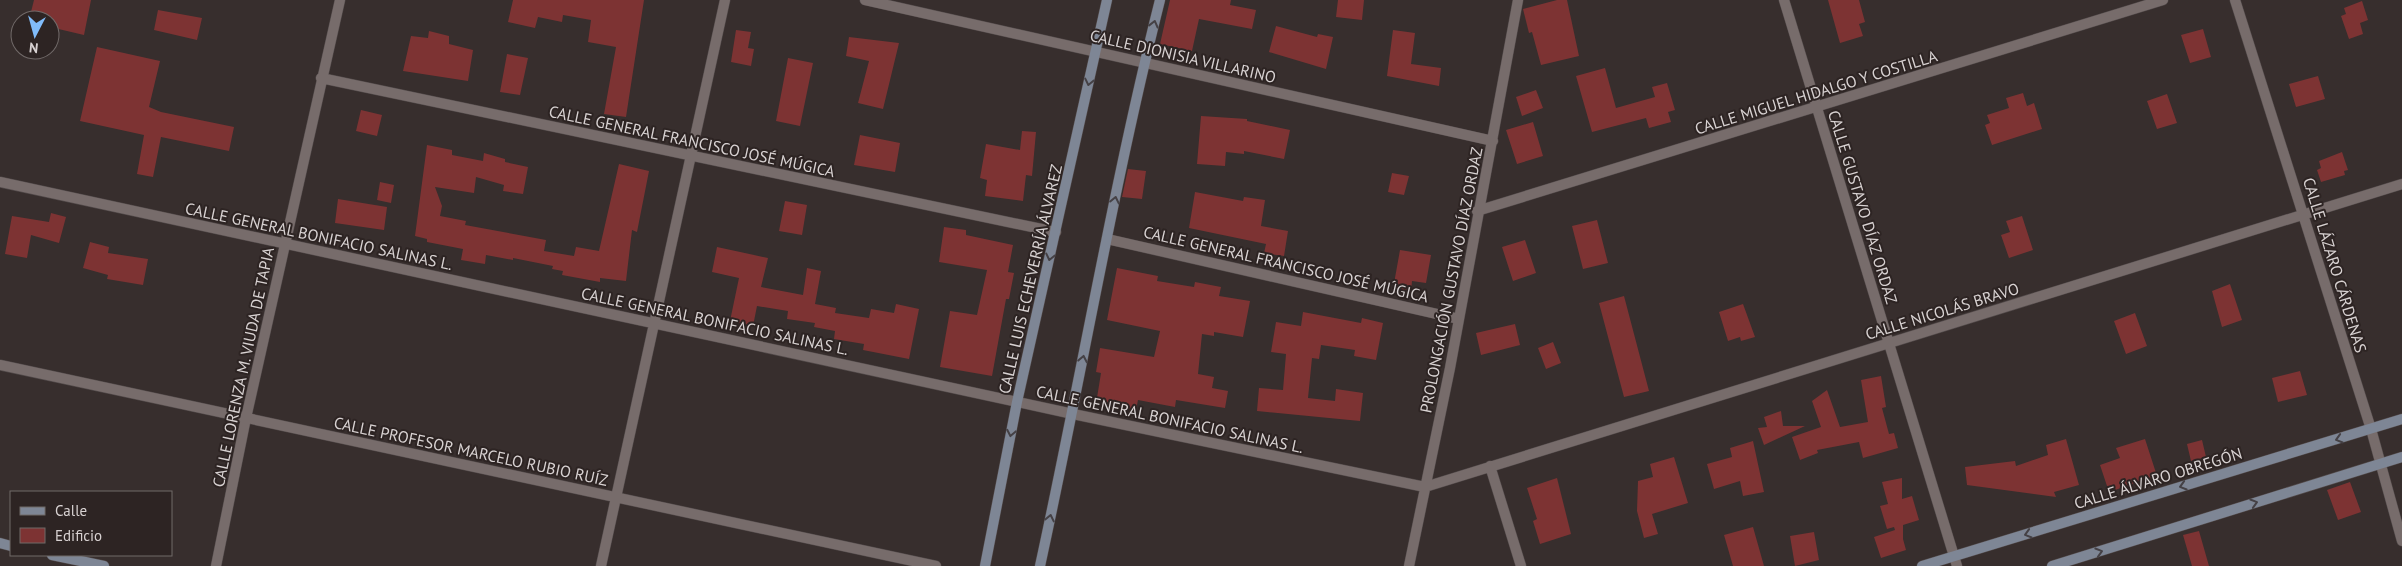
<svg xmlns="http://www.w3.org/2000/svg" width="2402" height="566" font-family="'PT Sans',sans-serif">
	<rect width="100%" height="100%" fill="#372e2d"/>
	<path fill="#7d3333" d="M34 0H91L84 35 50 27V20H29Z
		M513 0H644L626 117 604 114 616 47 588 42 591 20 563 15 562 22 538 17 535 28 508 22Z
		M1170 0H1231L1230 5 1256 10 1252 29 1199 19 1192 51 1160 44Z
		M1338 0H1364L1362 20 1336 17Z
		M1557 0H1567L1579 56 1541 65 1532 32 1529 33 1523 9Z
		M1828 0H1859L1865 22 1859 24 1863 36 1840 43Z
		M2362 1 2368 20 2360 23 2363 34 2349 39 2341 16 2346 14 2344 8Z
		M158 10 202 18 197 40 154 30Z
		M1276 26 1317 37 1318 34 1333 37 1326 69 1269 52Z
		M2203 29 2211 57 2190 63 2181 35Z
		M736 30 751 32 748 48 754 49 751 66 731 62Z
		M1393 30 1415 33 1411 64 1441 68 1439 86 1387 76Z
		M429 31 449 36V44L473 50 468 81 403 71 411 36 428 38Z
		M849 37 899 43 883 109 858 103 869 61 846 56Z
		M97 47 160 61 149 107 161 112 234 127 229 151 161 137 153 177 137 174 144 135 80 121Z
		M507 54 528 58 520 95 500 92Z
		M788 58 813 63 800 126 776 121Z
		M1605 68 1616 108 1655 97 1652 87 1667 83 1675 110 1668 112 1671 122 1649 128 1646 118 1592 132 1576 76Z
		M2318 76 2325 99 2296 107 2289 84Z
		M1536 90 1543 108 1522 116 1516 97Z
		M2023 93 2027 106 2034 103 2042 129 1992 145 1985 125 1990 123 1987 115 2009 108 2006 98Z
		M2167 94 2177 123 2157 129 2147 101Z
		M361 110 382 115 377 136 356 131Z
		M1201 116 1247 119V121L1290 130 1284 159 1244 151V154L1226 152 1225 166 1197 164Z
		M1533 122 1543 156 1517 164 1506 130Z
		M1022 131 1036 132 1032 176 1026 175 1023 201 985 196 987 180 980 178 986 144 1020 150Z
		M860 135 900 143 895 172 854 165Z
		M427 145 452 150V155L483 161 484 153 505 159V162L528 167 523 194 503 191 504 185 476 177 474 193 435 187 442 206 440 216 466 221 465 225 546 240 544 251 574 256 576 247 599 251 619 164 649 171 637 232 632 230 626 281 600 278V282L562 275 563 271 552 269 553 266 513 258V260L486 255 485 264 461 260 463 249 427 242V239L415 236Z
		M2342 152 2348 170 2344 171 2345 175 2321 182 2317 170 2321 168 2319 161Z
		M1128 169 1146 171 1142 199 1122 197Z
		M1392 173 1409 176 1404 195 1388 192Z
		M380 182 394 185 391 203 377 200Z
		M1195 192 1243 201 1244 197 1265 200 1261 226 1288 231 1284 256 1264 253 1266 244 1189 228Z
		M338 199 387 207 384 230 335 223Z
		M785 201 807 205 802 235 779 231Z
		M51 213 66 217 59 243 31 235 27 258 5 254 12 216 49 222Z
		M2022 216 2033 250 2009 258 2001 235 2010 232 2006 221Z
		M1597 220 1608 263 1583 269 1572 226Z
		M944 227 966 230V235L1013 245 1008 272 1014 273 1009 299H1006L992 376 940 367 950 311 977 315 987 270 939 262Z
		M1525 240 1536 273 1513 281 1502 247Z
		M90 242 109 247 108 253 148 259 143 285 107 279 108 275 83 268Z
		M717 247 768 258 761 287 803 295 807 268 821 271 815 304 836 308 835 313 869 318 871 309 894 313 896 304 919 309 909 359 863 350 864 344 834 339 835 331 814 327 815 323 787 319 788 311 757 306 753 326 730 321 739 278 712 272Z
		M1400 250 1431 255 1426 283 1412 281 1411 292 1393 289Z
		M1117 268 1158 276 1157 281 1194 287 1195 282 1221 287 1219 296 1250 301 1243 337 1214 332V336L1202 334 1198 374 1214 377 1212 388 1228 391 1225 408 1176 400 1175 407 1138 400 1136 410 1096 404 1101 373 1096 372 1100 348 1154 357 1160 331 1107 320Z
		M2230 284 2242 320 2222 327 2212 291Z
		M1624 296 1649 391 1624 397 1599 303Z
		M1743 304 1755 337 1741 341 1740 337 1728 341 1719 312Z
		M1303 312 1361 323 1362 318 1383 323 1376 360 1354 356 1355 350 1321 345 1319 359 1312 358 1308 398 1335 401 1336 389 1363 393 1360 421 1257 411 1259 388 1283 390 1286 354 1271 352 1276 322 1301 326Z
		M2135 313 2147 346 2126 354 2114 321Z
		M1515 324 1520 345 1481 355 1476 333Z
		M1553 342 1561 363 1546 369 1538 348Z
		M2300 371 2307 395 2278 402 2272 378Z
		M1881 376 1886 407 1882 408 1889 434 1894 433 1898 448 1863 458 1859 442 1817 450 1818 453 1800 460 1792 437 1821 427 1812 401 1827 390 1840 427 1868 422 1861 380Z
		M1781 411 1783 426H1805L1764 445 1758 428 1767 427 1764 417Z
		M2066 439 2079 485 2054 492 2056 497 1967 485 1965 467 2015 461 2016 466 2048 455 2046 445Z
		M2145 439 2157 476 2109 492 2100 465 2120 458 2116 448Z
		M2202 440 2206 457 2191 461 2187 444Z
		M1753 441 1764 492 1743 496 1740 481 1714 489 1707 464 1732 457 1730 448Z
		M1674 457 1688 503 1652 514 1658 534 1644 538 1637 511 1638 481 1653 477 1650 464Z
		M1557 478 1571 534 1540 544 1533 521 1537 519 1527 488Z
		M1902 478V499L1912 496 1919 520 1903 525V539L1906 550 1881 558 1874 537 1895 530 1894 527 1887 529 1880 506 1888 504 1882 482Z
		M2350 482 2361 512 2338 520 2327 490Z
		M1753 527 1764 566H1733L1724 535Z
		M2199 531 2209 566H2192L2183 535Z
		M1814 532 1819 560 1795 566 1790 536Z"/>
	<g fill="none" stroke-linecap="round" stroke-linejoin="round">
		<defs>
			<path id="street" d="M865 0 1493 141
				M1784 0 1957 566
				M2235 0 2371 429 2402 541
				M321 78 1056 232
				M0 182 1073 414 1425 487 2402 184
				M1477 211 2163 0
				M1107 239 1459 319
				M0 365 936 566
				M1490 466 1521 566
				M216 566 246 418 340 0
				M601 566 725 0
				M1409 566 1450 368 1518 0"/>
			<path id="secondary" d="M0 543 11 546
				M52 555 104 566
				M985 566 1017 402 1107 0
				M1040 566C1081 378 1113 187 1160 0
				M1922 566 2402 419
				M2052 566 2402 457"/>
		</defs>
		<use href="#street" stroke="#534b4b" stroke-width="11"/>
		<use href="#secondary" stroke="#534b4b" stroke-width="11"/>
		<use href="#street" stroke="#776c6b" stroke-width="10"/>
		<use href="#secondary" stroke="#7e8695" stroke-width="10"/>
	</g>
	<defs><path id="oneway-chevron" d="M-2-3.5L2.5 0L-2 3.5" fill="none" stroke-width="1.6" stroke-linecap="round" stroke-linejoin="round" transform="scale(1.25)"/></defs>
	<g stroke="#454145">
		<use href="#oneway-chevron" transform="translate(1154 24) rotate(-76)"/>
		<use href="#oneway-chevron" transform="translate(1089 82) rotate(102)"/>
		<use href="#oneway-chevron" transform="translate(1115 200) rotate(-78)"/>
		<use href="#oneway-chevron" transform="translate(1050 257) rotate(103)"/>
		<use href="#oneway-chevron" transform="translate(1083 359) rotate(-79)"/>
		<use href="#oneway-chevron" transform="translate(1011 433) rotate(101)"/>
		<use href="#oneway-chevron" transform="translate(2339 439) rotate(163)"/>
		<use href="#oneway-chevron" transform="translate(2183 486) rotate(163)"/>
		<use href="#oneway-chevron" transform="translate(2254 503) rotate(-17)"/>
		<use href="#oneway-chevron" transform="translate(1050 518) rotate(-78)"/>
		<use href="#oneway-chevron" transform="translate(2028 534) rotate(163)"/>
		<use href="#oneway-chevron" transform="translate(2099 552) rotate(-17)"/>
	</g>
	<g text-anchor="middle" stroke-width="4" stroke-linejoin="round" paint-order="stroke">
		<g font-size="16" fill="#d8d2d2" stroke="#2d2423">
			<text transform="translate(1183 56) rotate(13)" y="6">CALLE DIONISIA VILLARINO</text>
			<text transform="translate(1816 92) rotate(-17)" y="6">CALLE MIGUEL HIDALGO Y COSTILLA</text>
			<text transform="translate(692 141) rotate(12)" y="6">CALLE GENERAL FRANCISCO JOSÉ MÚGICA</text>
			<text transform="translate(1863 207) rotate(73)" y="6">CALLE GUSTAVO DÍAZ ORDAZ</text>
			<text transform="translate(319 236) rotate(12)" y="6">CALLE GENERAL BONIFACIO SALINAS L.</text>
			<text transform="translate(1286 264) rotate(13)" y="6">CALLE GENERAL FRANCISCO JOSÉ MÚGICA</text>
			<text transform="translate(2335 265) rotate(73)" y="6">CALLE LÁZARO CÁRDENAS</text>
			<text transform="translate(1030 279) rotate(-77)" y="6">CALLE LUIS ECHEVERRÍA ÁLVAREZ</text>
			<text transform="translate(1451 280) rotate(-79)" y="6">PROLONGACIÓN GUSTAVO DÍAZ ORDAZ</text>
			<text transform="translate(1942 311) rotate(-17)" y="6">CALLE NICOLÁS BRAVO</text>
			<text transform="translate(715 321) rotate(12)" y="6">CALLE GENERAL BONIFACIO SALINAS L.</text>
			<text transform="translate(243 367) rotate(-78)" y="6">CALLE LORENZA M. VIUDA DE TAPIA</text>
			<text transform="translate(1170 419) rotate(12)" y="6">CALLE GENERAL BONIFACIO SALINAS L.</text>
			<text transform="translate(471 451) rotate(12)" y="6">CALLE PROFESOR MARCELO RUBIO RUÍZ</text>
			<text transform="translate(2158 478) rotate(-17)" y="6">CALLE ÁLVARO OBREGÓN</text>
		</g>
	</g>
	<rect x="10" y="491" width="162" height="65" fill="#2d2423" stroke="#716a69"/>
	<rect x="20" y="507" width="25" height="8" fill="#7e8695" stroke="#716a69"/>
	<text x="55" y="516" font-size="15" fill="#d8d2d2">Calle</text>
	<rect x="20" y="528" width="25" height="15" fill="#7d3333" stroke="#716a69"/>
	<text x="55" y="541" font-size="15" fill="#d8d2d2">Edificio</text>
	<g transform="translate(35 35) rotate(186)"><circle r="24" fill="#2d2423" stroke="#716a69"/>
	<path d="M0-4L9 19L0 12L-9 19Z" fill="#81bcfa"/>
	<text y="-8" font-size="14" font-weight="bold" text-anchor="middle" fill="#d8d2d2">N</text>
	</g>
</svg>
